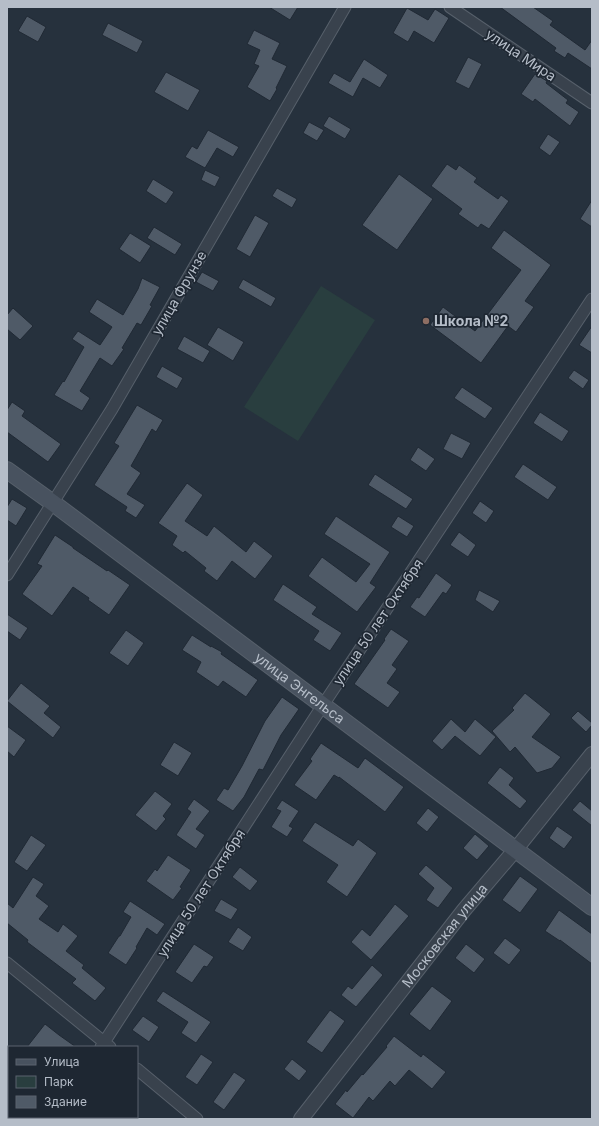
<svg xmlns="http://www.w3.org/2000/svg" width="599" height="1126" font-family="Inter,sans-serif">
	<rect width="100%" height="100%" fill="#26313d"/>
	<path fill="#293e3f" d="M321 286 375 320 298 441 244 407Z"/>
	<path fill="#4f5a67" stroke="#202934" d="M269 7H298L290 20Z
		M500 7H533L553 21 550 25 585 50 592 40V69L568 53 565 58 554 51 556 48Z
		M407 8 428 20 435 9 449 18 434 43 414 31 408 42 393 33Z
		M27 16 46 27 38 42 18 31Z
		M108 23 143 41 137 53 102 35Z
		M254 30 280 43 272 59 287 66 276 88 277 89 270 101 247 87 259 66 254 64 260 50 247 44Z
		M468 57 482 64 469 89 455 82Z
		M364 59 388 75 380 88 363 78 353 97 328 83 334 73 350 82Z
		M166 72 200 90 188 111 154 92Z
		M535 74 547 81 546 83 568 100 566 103 579 112 570 126 535 99 533 102 521 94Z
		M329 116 351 129 345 139 323 126Z
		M309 122 324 130 317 141 303 133Z
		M208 130 239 147 233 157 217 148 205 168 185 157 192 146 197 149Z
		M548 134 560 142 550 156 539 148Z
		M447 164 456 170 459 165 477 178 474 182 498 199 501 195 509 201 489 229 481 224 478 228 458 214 462 209 431 186Z
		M205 170 220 177 215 187 201 180Z
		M399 174 433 199 397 250 362 225Z
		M153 179 174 192 166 204 146 191Z
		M277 188 297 199 292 208 272 196Z
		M592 200V227L580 219Z
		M255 215 269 223 250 257 236 249Z
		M154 227 182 244 175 255 147 238Z
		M504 230 551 265 525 301 534 307 516 332 508 326 481 363 430 325 443 307 475 331 521 270 491 248Z
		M130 233 151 246 140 263 119 249Z
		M202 272 219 281 213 291 196 282Z
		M142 278 160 287 150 305 152 306 141 325 137 323 122 348 124 349 112 366 100 358 80 391 90 398 82 411 54 395 63 381 64 382 84 347 72 339 78 331 100 345 112 327 89 312 97 299 123 315 138 289Z
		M243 279 276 298 271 307 238 288Z
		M13 308 33 326 20 340 7 329V315Z
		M592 326V353L579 345Z
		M218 327 244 342 233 361 207 345Z
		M184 336 210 351 203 363 177 349Z
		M162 366 183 378 177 389 156 377Z
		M574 370 589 380 583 389 568 378Z
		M462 387 493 408 485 419 454 398Z
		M12 402 25 411 22 416 61 444 48 462 7 432V410Z
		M137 405 163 420 156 432 152 429 131 466 141 473 127 494 145 505 136 518 125 511 127 507 94 485 119 446 114 443Z
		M540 412 569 431 562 442 533 423Z
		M451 433 471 443 462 459 443 449Z
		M418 447 435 459 426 471 410 460Z
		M523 464 557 487 548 500 514 477Z
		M375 474 413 499 406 509 368 485Z
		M187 483 203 495 185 521 207 536 214 526 246 552 254 541 273 556 255 579 232 561 217 581 204 571 206 568 185 551 183 553 172 545 177 536 158 523Z
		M12 499 27 508 16 526 7 520V507Z
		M480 501 494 511 486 523 472 513Z
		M336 516 390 552 370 583 376 587 357 612 308 576 322 557 356 582 370 564 324 534Z
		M398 516 414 526 407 537 391 527Z
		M459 532 476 545 468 557 450 545Z
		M55 535 73 547V548L107 571 108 570 130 585 109 615 88 600 89 598 73 587 52 616 22 594 42 566 37 564Z
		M436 573 452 585 446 594 443 592 425 617 410 607 417 597 419 598Z
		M283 584 317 607 312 614 342 633 330 651 313 640 319 631 273 600Z
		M479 590 500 601 493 612 475 600Z
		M7 614 28 628 20 640 7 631Z
		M391 629 409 641 392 665 397 669 387 683 400 692 388 708 354 684 385 640 384 639Z
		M126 630 144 643 128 666 109 653Z
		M192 635 211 647V646L222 652 221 654 258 680 246 697 223 681 218 687 196 672 201 662 182 650Z
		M21 683 50 706 44 713 61 727 53 738 7 701Z
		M525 693 551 714 532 737 561 757 552 768 537 773 515 747 510 752 492 731 514 710 512 708Z
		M282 697 299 709 281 735 263 770 259 769 244 797 233 811 216 800 224 788 228 790 242 766 265 721Z
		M578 711 592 723V725L586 732 571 718Z
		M451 719 465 732 475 719 496 737 480 756 455 736 442 750 432 741Z
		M7 726 26 740 14 757 7 751Z
		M174 742 192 753 178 776 160 765Z
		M321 743 358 768 365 758 404 787 385 812 339 777V778L334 775 316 800 294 785 312 761 310 759Z
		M500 767 514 778 509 785 527 801 520 809 487 783Z
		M155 791 172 804 163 816 166 819 156 831 135 815Z
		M194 799 210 811 196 829 205 835 196 849 176 835 191 812 187 809Z
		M282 800 299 811 289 826 293 828 287 837 271 827 281 811 276 809Z
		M580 801 592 811V826L572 810Z
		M428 808 439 817 427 832 416 823Z
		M315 822 353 846 358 839 377 853 347 897 326 882 338 865 302 841Z
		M557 826 573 837 564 849 549 838Z
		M475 834 489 846 477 860 463 848Z
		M31 835 46 845 27 871 14 862Z
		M168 855 191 870 180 887 182 888 173 900 146 881 155 869 157 871Z
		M426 865 453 888 438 908 426 900 434 888 418 874Z
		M240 867 258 881 250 891 232 877Z
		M520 876 538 889 520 913 502 900Z
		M33 877 44 884 36 896 49 906 39 919 58 932 63 924 78 936 66 951 84 965 82 968 106 988 95 1001 72 983 76 979 27 942 28 940 7 923V903L13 908Z
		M221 899 238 909 231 920 214 911Z
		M130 901 165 924 157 935 147 928 136 947 137 948 126 965 108 953 119 936H120L131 917 123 912Z
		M395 904 409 916 371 960 351 942 362 929 370 936Z
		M559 910 592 934V964L560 940V941L545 931Z
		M238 927 252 937 243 951 228 942Z
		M505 938 521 950 509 965 493 953Z
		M194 944 214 957 207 967 204 966 192 983 175 972Z
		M466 944 485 959 474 973 455 958Z
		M372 965 383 975 356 1007 341 995 348 986 352 989Z
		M432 986 452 1001 430 1031 409 1014Z
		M163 991 211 1022 196 1043 181 1033 188 1022 156 1001Z
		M330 1010 345 1021 322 1053 306 1042Z
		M143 1016 159 1027 149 1042 132 1030Z
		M45 1024 59 1035 76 1047H27Z
		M394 1036 421 1057 423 1054 446 1072 432 1089 409 1070 395 1086 390 1081 373 1101 369 1097 353 1118 335 1104 346 1090 347 1092 362 1074 363 1075 387 1047 386 1046Z
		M201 1054 213 1062 197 1085 185 1077Z
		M292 1059 307 1071 299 1081 284 1069Z
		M234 1072 246 1080 224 1110 213 1102Z"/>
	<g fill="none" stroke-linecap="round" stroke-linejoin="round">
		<defs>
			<path id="minor" d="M450 7 592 103
				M7 575 112 409 345 7
				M7 963 110 1047
				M101 1047 323 705 592 299
				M137 1069 197 1119
				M48 1119 50 1117"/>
			<g id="tertiary">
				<path id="s1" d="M301 1119 464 910 516 849 592 754"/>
			</g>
			<g id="secondary">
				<path id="s2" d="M7 470 53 503 592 907"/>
			</g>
		</defs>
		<use href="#minor" stroke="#57606b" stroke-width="13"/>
		<use href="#tertiary" stroke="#57606b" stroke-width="16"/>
		<use href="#secondary" stroke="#57606b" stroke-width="18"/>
		<use href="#minor" stroke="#39424d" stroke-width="11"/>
		<use href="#tertiary" stroke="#39424d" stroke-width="14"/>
		<use href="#secondary" stroke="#48525f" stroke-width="16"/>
	</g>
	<circle fill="#8d6e63" stroke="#1e2732" stroke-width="1.5" cx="426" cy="321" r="4"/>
	<g text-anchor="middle" stroke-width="3.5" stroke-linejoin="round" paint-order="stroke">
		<g font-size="14" fill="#b5bdc8" stroke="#1e2732">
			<text transform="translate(521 55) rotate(34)" y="5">улица Мира</text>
			<text transform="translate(179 293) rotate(-60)" y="5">улица Фрунзе</text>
			<text transform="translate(378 622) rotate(-56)" y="5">улица 50 лет Октября</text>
			<text dy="5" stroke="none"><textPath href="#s2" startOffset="365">улица Энгельса</textPath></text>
			<text transform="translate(201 893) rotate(-57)" y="5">улица 50 лет Октября</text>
			<text dy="5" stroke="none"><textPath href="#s1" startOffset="233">Московская улица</textPath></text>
		</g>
		<g font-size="14" font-weight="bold" fill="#b5bdc8" stroke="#1e2732" text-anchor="start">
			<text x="434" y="326">Школа №2</text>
		</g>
	</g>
	<rect width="599" height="1126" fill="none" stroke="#b5bdc8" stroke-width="16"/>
	<rect x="8" y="1046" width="130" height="72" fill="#1e2732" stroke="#5a636e"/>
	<rect x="16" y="1059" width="20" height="6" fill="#48525f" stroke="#5a636e"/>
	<text x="44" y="1066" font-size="12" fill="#b5bdc8">Улица</text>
	<rect x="16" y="1076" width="20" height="12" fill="#293e3f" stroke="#5a636e"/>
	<text x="44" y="1086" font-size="12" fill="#b5bdc8">Парк</text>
	<rect x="16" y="1096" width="20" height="12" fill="#4f5a67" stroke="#5a636e"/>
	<text x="44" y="1106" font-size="12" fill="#b5bdc8">Здание</text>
</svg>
